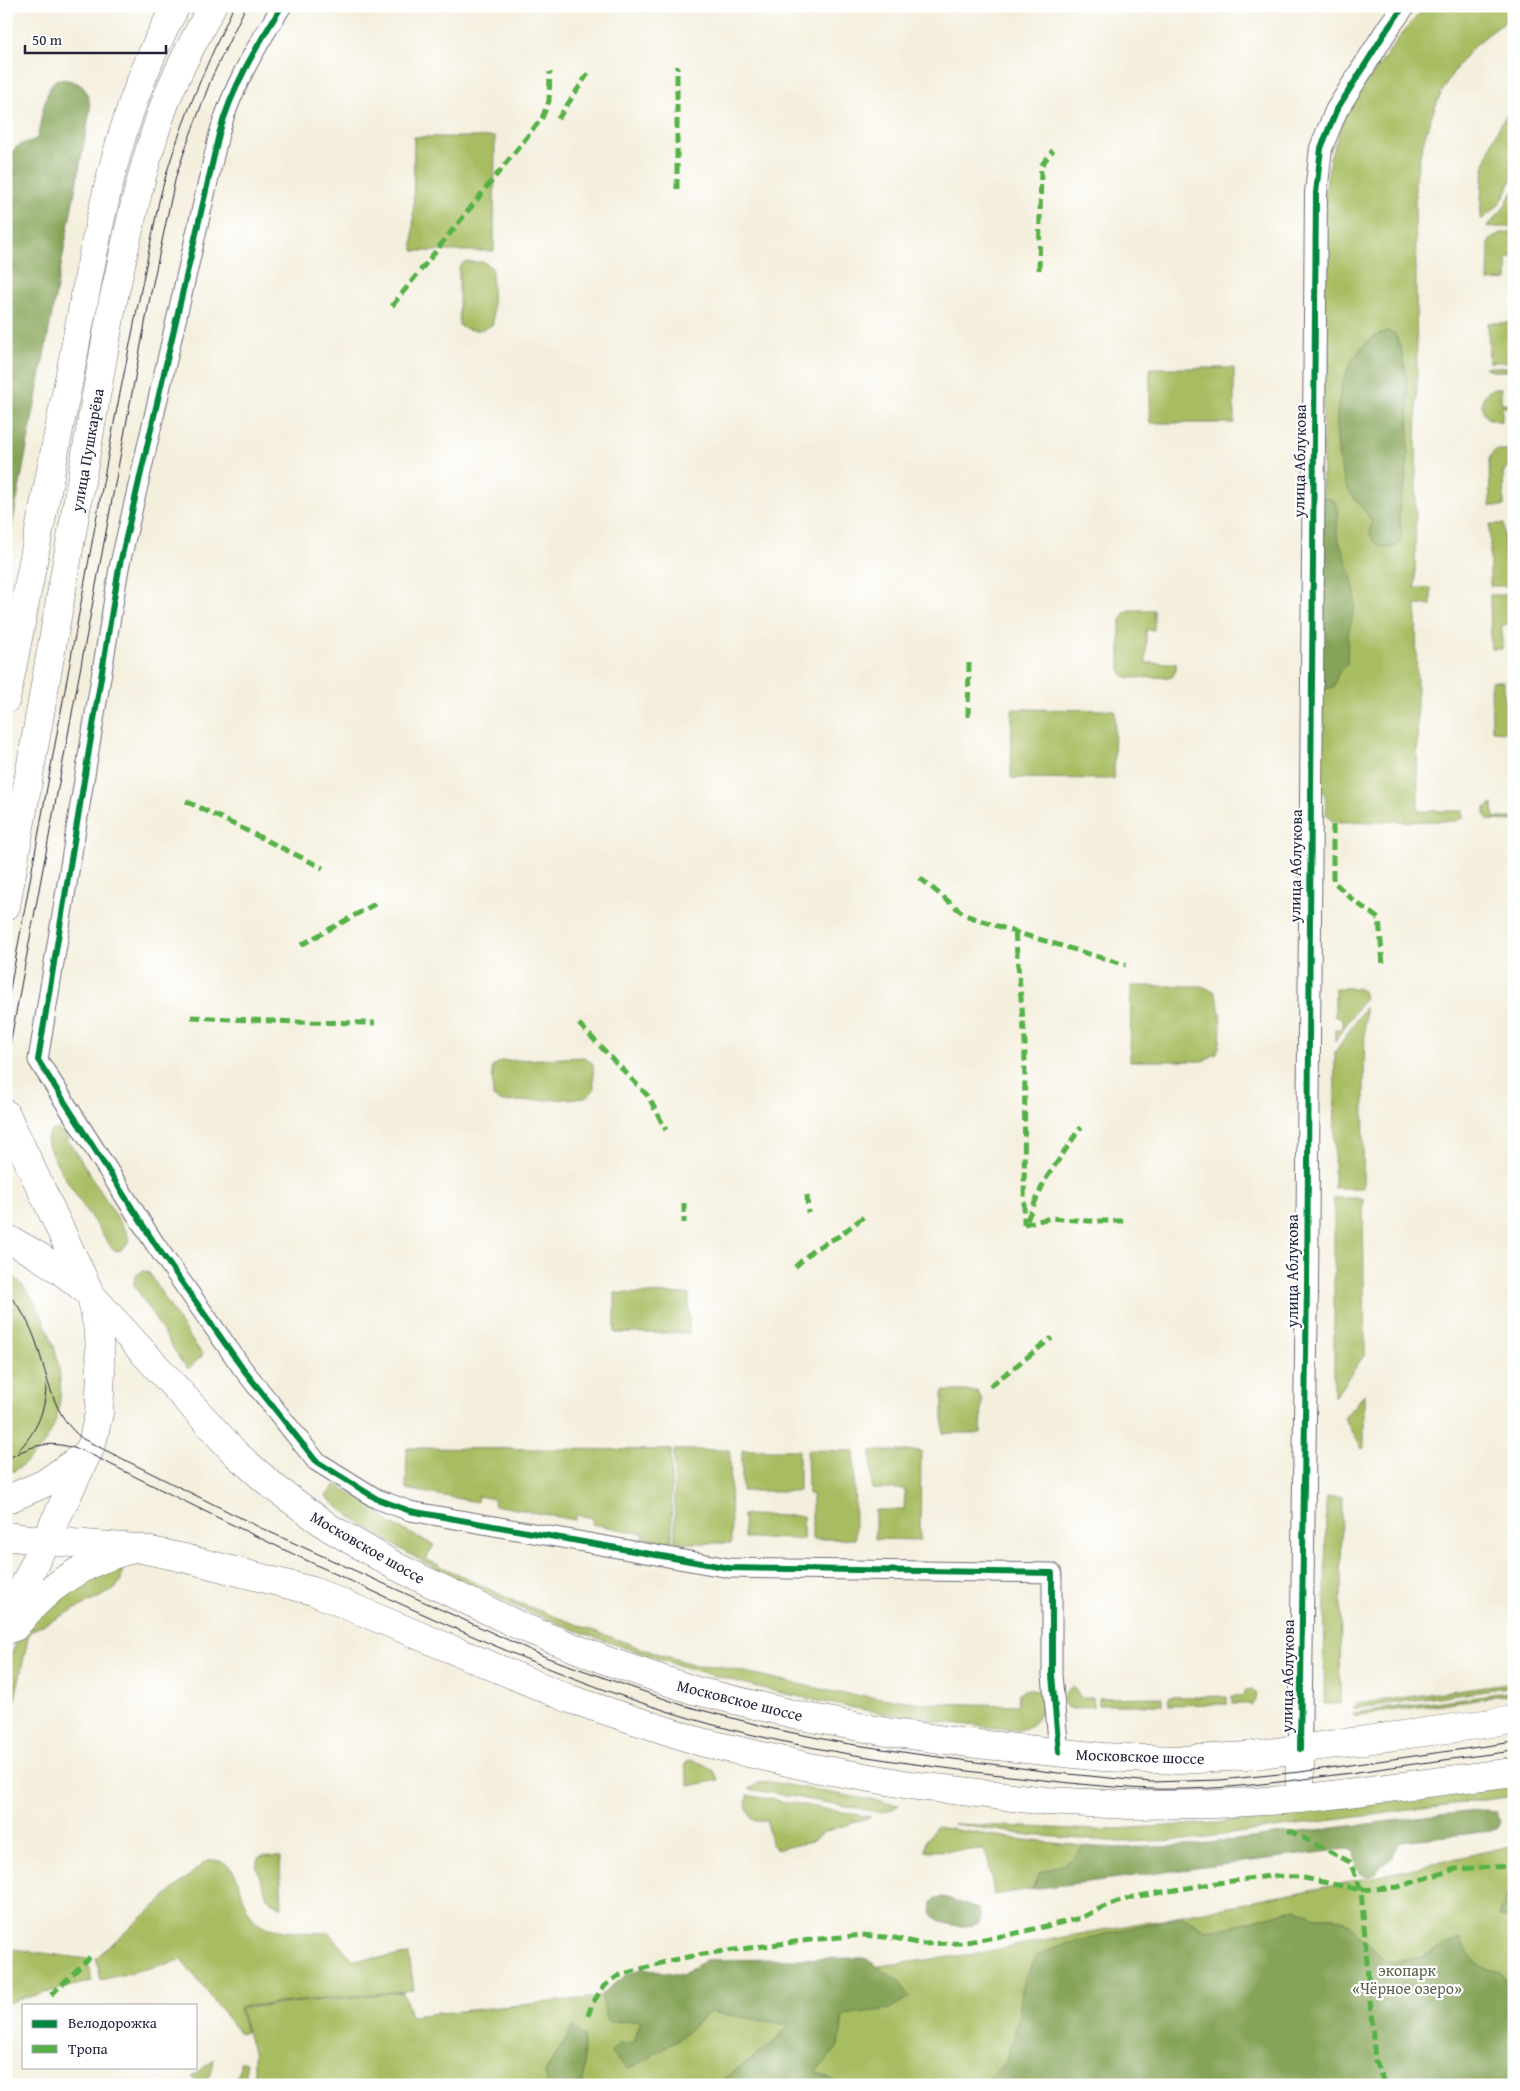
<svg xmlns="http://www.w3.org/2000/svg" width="1520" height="2091" font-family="'Gentium Book Plus',serif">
	<rect width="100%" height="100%" fill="#fff"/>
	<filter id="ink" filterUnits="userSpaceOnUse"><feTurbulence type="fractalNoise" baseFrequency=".02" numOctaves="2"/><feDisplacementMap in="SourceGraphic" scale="10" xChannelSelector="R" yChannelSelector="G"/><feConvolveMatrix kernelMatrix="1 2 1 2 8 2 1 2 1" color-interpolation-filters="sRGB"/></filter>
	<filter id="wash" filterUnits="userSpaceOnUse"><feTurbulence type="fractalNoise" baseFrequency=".0096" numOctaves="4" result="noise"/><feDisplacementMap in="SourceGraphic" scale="20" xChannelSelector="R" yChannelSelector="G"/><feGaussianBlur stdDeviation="1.12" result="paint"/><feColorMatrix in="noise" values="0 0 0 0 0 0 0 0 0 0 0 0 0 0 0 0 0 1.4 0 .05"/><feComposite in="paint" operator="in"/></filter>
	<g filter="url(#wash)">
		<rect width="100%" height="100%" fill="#f4efdd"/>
		<path fill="#a8bd62" stroke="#65704e" d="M1426 6H1514V16C1502 24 1491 32 1480 41 1440 77 1422 133 1415 185L1417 375 1415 588H1431V605H1416L1418 811H1463V817L1456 821 1338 822 1332 821 1326 814 1325 792H1321L1324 201 1330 158 1348 107 1405 30Z
			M1511 108 1514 109V174L1504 197 1496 208 1481 220C1480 176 1485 145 1511 108Z
			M414 137H495L494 251H413Z
			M1514 190V227H1487L1502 210Z
			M1501 233H1514V258H1507V280L1488 281 1489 243 1491 238Z
			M464 262H484L492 268 493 324C483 332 469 332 459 325V268Z
			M1488 323H1509V355H1514V362H1489Z
			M1485 367H1514V371H1492Z
			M1150 368H1234V423H1150Z
			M1494 388H1501V403H1514V407H1502V422L1487 418C1479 407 1480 394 1494 388Z
			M1499 450H1514V467H1506V471H1503L1504 506H1490L1489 459 1494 451Z
			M1490 524H1504V560H1514V586H1490Z
			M1490 595H1514V624L1502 625V649H1491Z
			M1129 610H1154V630H1146V663H1176V671L1172 677 1129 678 1123 675 1120 669V623L1124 613Z
			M1491 681H1504V700H1507L1508 718H1513L1514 733 1492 731Z
			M1012 709 1115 710 1114 779 1011 778Z
			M1493 804 1494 818H1514V821L1488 820 1485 815V808Z
			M1131 986H1201L1214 991C1221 1003 1224 1042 1216 1054L1203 1061H1130Z
			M1335 988H1357L1363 991 1365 997 1335 1041V1029H1342V1018L1335 1017Z
			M1365 1007 1363 1188H1334L1335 1052Z
			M584 1057 593 1064 594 1090 585 1098 503 1102 493 1097 492 1067 501 1061Z
			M52 1130H59L65 1135 127 1233 130 1241 120 1251 114 1250 109 1244C97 1226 48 1157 47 1140 47 1136 49 1133 52 1130Z
			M1334 1198H1363L1365 1354 1334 1398Z
			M6 1270C23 1282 34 1300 43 1319 71 1376 70 1443 6 1475Z
			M143 1271 148 1272 152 1277 183 1328 203 1355 188 1369 181 1361 134 1285 135 1275Z
			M615 1293 689 1294V1333H615Z
			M943 1391H977L982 1399 981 1433H943Z
			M1364 1394V1448L1362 1449 1344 1418Z
			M407 1448 671 1450 672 1543 643 1538 644 1534 592 1524 593 1518 576 1515 575 1520 494 1505V1499L478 1496 477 1502 406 1489Z
			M674 1450H730L731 1543H675Z
			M742 1450H799V1491H742Z
			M807 1450 854 1451 855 1539H812V1494H808Z
			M871 1451H921L920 1540 875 1539V1510H904L905 1489H872Z
			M336 1484 377 1510 389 1523 434 1545 426 1559 516 1602 646 1650 696 1665 718 1666 839 1693 923 1703 1018 1705 1019 1693C1025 1687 1036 1688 1043 1694 1043 1712 1037 1728 1017 1730 867 1717 722 1685 581 1632 530 1613 480 1593 433 1567 395 1546 358 1526 326 1496Z
			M1326 1497H1342L1340 1704H1324Z
			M743 1515 803 1516V1539L744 1538Z
			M113 1567 122 1569C123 1578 120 1583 114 1590L33 1630 29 1634 6 1741V1672L10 1657 21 1633 59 1589Z
			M1514 1682V1686L1353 1709 1357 1704Z
			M1073 1686 1081 1698H1093L1094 1706C1084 1706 1075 1712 1066 1707 1060 1698 1065 1692 1073 1686Z
			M1252 1689 1256 1693C1257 1699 1256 1703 1250 1706V1704H1232V1696H1242L1246 1690Z
			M1514 1691V1694L1354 1716V1713Z
			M1227 1696V1704L1169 1705 1168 1697Z
			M1162 1697V1705H1099V1698Z
			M689 1760C702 1762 713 1767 719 1780L689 1786 685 1767 686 1762Z
			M770 1782 899 1805 890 1811 879 1812 749 1789 759 1783Z
			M1514 1785V1796L1185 1840 1120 1842 1029 1835 954 1824 1099 1830 1216 1823Z
			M747 1795 871 1817 824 1832 810 1842 779 1849 773 1847 771 1843 767 1821H755C747 1814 745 1805 747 1795Z
			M936 1827 1024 1840 1083 1846C1080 1850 1077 1856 1073 1859 1059 1872 1041 1863 1032 1889L994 1895 988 1859 984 1850 925 1851 927 1839Z
			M1514 1845V2085H254V2055L240 2008 403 1992 411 2016 777 1979 973 1954 1199 1912 1366 1879Z
			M264 1856 280 1857 282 1907 272 1903 267 1897 256 1866 258 1858Z
			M210 1860C249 1859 234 1909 260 1924 279 1934 308 1932 329 1933L353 1960 409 1955 414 1990 239 2007 246 2032 240 2034 182 1960 101 1980 96 1958 205 1862Z
			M6 1948 87 1959 92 1981 6 2003Z
			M214 2059 212 2071 203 2085H198L192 2077Z
			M240 2062H246V2085H235L240 2069Z"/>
		<path fill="#86a458" stroke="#54634a" d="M57 79C81 80 90 88 90 111L6 559V174C8 164 9 150 20 145 27 141 33 143 38 136 41 121 45 87 57 79Z
			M1387 331 1394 333C1412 361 1410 444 1406 477 1405 488 1401 499 1399 511 1398 523 1405 532 1399 544 1389 552 1373 547 1370 533 1369 528 1373 524 1370 519 1363 505 1349 497 1344 481 1330 434 1332 350 1387 331Z
			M1324 497 1334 500 1338 511 1337 535 1351 574 1355 594V606L1348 635 1347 663 1338 674 1333 687 1326 689 1321 687Z
			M1483 1810 1497 1811 1500 1822 1497 1828 1491 1831 1402 1841C1395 1846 1396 1852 1392 1858 1389 1863 1390 1860 1386 1863 1377 1869 1371 1882 1359 1874L1354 1852 1353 1850 1346 1849 1032 1889 1040 1873C1061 1863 1069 1867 1083 1846L1119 1848 1184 1846Z
			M1512 1884H1514V1918L1499 1916Z
			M944 1897 978 1909 981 1917 979 1923C967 1929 939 1926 931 1913L932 1902 936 1898Z
			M1296 1908 1315 1917H1335L1350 1925 1385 1960 1396 1962 1422 1957 1461 1937C1469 1962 1476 1966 1501 1972L1514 1999V2085H1417L1392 2077 1384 2085H982L1005 2062 1018 2021 1023 1982 1037 1956 1061 1945 1180 1916 1206 1930 1230 1927Z
			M865 1958 899 1981 910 1997 889 2009 843 2015 839 2046 815 2072 847 2085H692L717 2083 769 2047 789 2025 710 2012 680 2038 628 2070 610 2053 619 2044 634 2043 641 2020 608 2022 601 1994 628 1974 644 1968 682 1975 706 1960Z
			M573 2027 584 2036 583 2085H548L545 2073Z"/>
	</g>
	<g filter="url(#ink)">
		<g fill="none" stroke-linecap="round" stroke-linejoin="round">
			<defs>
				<path id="minor" d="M282 6C256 47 232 87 219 134L119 568 38 1060 155 1244 243 1369 316 1461 377 1499 410 1511 729 1568 1052 1573V1675L1059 1752"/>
				<path id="tertiary" d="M1300 1749 1307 1286 1316 193 1321 148 1336 111 1388 28 1404 6"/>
				<path id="primary" d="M6 699C29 584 51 469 74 353 97 235 116 112 176 6
					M6 906 112 306C127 237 141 169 165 103 177 70 196 38 212 6
					M6 1114 91 1295 99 1335 101 1373 99 1413 92 1444 19 1596 6 1631
					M6 1238C38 1254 65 1272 91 1295L236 1454 275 1488 330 1528 397 1567 520 1626 602 1659 693 1690 801 1716 887 1732 968 1743 1103 1757 1148 1759 1181 1760 1246 1756 1514 1720
					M6 1500 45 1483 85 1455
					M6 1536 46 1541 137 1548 184 1558 313 1591 570 1699 701 1742 809 1767 910 1785 1046 1801 1130 1805 1215 1804 1300 1799 1514 1772
					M15 1627C43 1591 81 1563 126 1551
					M1300 1749V1799"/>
			</defs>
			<use href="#minor" stroke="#6c6a74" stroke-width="21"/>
			<use href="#tertiary" stroke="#6c6a74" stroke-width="24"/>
			<use href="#primary" stroke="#6c6a74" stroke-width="29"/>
			<use href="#minor" stroke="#fff" stroke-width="19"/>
			<use href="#tertiary" stroke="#fff" stroke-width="22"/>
			<use href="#primary" stroke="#fff" stroke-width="28"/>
			<path stroke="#22223b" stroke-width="1" d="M6 1011 114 423 159 201C176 133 204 70 234 6
				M6 1066 150 297 176 176 188 141 212 77 246 6
				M6 1292C21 1307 31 1326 37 1345 48 1378 53 1417 83 1439L263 1529 548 1658 682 1705 774 1729 843 1743 916 1754 1058 1773 1151 1782 1220 1780 1300 1772 1514 1742
				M18 1451C36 1432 46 1411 46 1384
				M6 1460C37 1441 55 1440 88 1453 201 1510 315 1566 432 1618 512 1654 592 1688 676 1714 779 1746 885 1761 992 1774 1056 1781 1122 1791 1186 1789 1241 1788 1296 1780 1350 1773 1405 1765 1459 1758 1514 1751"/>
			<path stroke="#55b146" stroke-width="5" stroke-dasharray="10 5" stroke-linecap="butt" d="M558 119 589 72
				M677 189V66
				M1039 270 1041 166 1053 150
				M392 306 542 118 549 101 550 72
				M968 717 969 663
				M186 801 323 868
				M1333 825V881L1353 900 1379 919 1383 965
				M920 878 965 915 1015 932 1126 965
				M1015 932 1025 1042 1024 1224
				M301 945 375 904
				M191 1017 294 1022 375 1023
				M579 1024 648 1096 666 1130
				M807 1195 808 1213
				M684 1203V1223
				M1027 1220 1045 1180 1081 1127
				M1024 1224 1051 1218 1088 1221H1128
				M795 1267 813 1250 839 1236 866 1215
				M990 1386 1052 1338
				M1288 1830 1350 1862 1361 1890 1375 2061 1385 2085
				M51 1995 90 1957
				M588 2016 592 2004 604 1986 618 1976 668 1961 703 1954 810 1940 862 1935 895 1938 921 1944 961 1943 1008 1935 1081 1918 1103 1907 1133 1897 1217 1883 1270 1876 1299 1877 1361 1890 1398 1887 1455 1869 1514 1866"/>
			<defs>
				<path id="cycleway" d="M282 6C256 47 232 87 219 134L119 568 38 1060 155 1244 243 1369 316 1461 377 1499 410 1511 729 1568 1052 1573V1675L1059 1752
					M1300 1749 1307 1286 1316 193 1321 148 1336 111 1388 28 1404 6"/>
			</defs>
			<use href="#cycleway" stroke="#fff" stroke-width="9"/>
			<use href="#cycleway" stroke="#00873e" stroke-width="6"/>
		</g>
	</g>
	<g text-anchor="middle" stroke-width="4.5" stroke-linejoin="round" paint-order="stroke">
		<g font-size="16" fill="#22223b" stroke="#fff">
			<text transform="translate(87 450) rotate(-80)" y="6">улица Пушкарёва</text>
			<text transform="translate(1299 461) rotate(-89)" y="6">улица Аблукова</text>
			<text transform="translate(1295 866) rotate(-89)" y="6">улица Аблукова</text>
			<text transform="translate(1292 1271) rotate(-90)" y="6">улица Аблукова</text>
			<text transform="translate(368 1547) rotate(30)" y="6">Московское шоссе</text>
			<text transform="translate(1287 1676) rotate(-89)" y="6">улица Аблукова</text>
			<text transform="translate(740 1700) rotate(14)" y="6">Московское шоссе</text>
			<text transform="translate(1140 1756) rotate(2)" y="6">Московское шоссе</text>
		</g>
		<g font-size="16" fill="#58604b" stroke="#fff">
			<text x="1407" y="1976">экопарк<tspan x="1407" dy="18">«Чёрное озеро»</tspan></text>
		</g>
	</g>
	<rect width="1520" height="2091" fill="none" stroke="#fff" stroke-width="25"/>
	<rect x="22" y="2004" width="175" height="65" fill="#ffffff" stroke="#a7a7b1"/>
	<rect x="32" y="2020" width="25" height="8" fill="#00873e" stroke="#a7a7b1"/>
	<text x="68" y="2028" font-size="15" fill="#22223b">Велодорожка</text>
	<rect x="32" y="2045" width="25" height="8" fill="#55b146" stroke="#a7a7b1"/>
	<text x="68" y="2054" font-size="15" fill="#22223b">Тропа</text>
	<path d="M25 45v8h141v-8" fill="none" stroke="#22223b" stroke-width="2.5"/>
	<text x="32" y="45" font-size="15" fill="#22223b" stroke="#ffffff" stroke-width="4" paint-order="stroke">50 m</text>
</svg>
